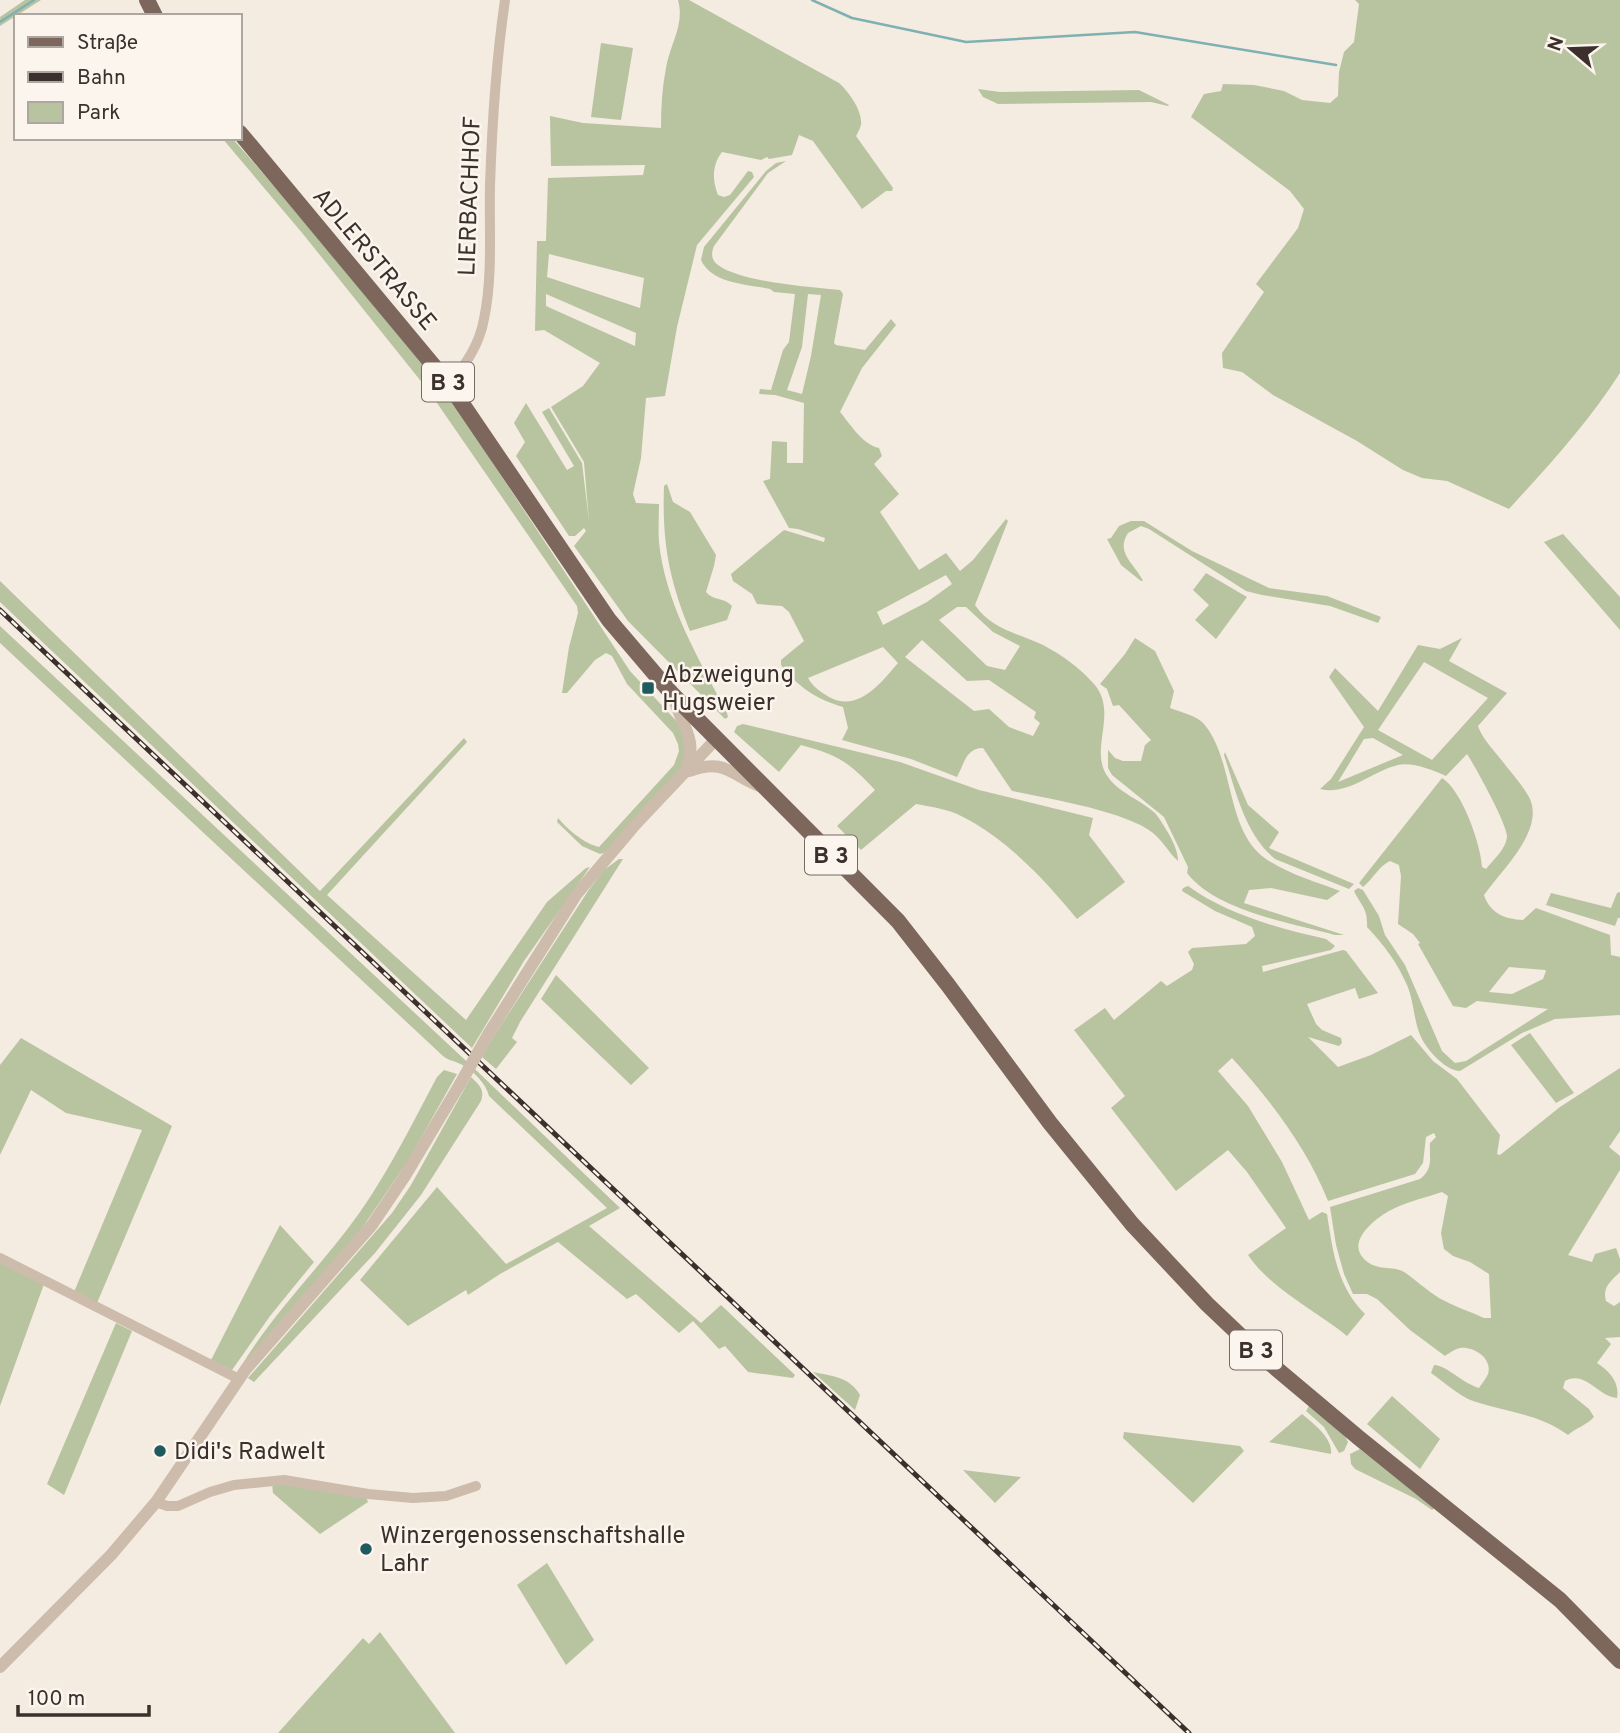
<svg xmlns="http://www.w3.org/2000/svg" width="1620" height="1733" font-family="Overpass,sans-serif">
	<rect width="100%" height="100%" fill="#f4ebe1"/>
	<path fill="#b8c4a0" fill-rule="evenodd" d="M25 0H41L0 26V17Z
		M678 0H689L839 83C848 91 863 111 861 125 861 126 857 135 856 136L893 188 892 191H886L862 209 813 141 799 135 792 155 769 159 767 157 761 160 722 152C712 165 712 180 718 195L724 197 730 195 748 171 752 172 754 177 697 245 677 327 665 396 646 398 641 458 633 494 636 503 659 504C659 516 658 529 659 542 665 603 699 659 727 713L728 717 725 719 628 621 574 546 586 531 584 528 575 536H569L516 456 525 442 514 423 526 403 567 470 574 466 542 412 549 408 582 463 589 521 584 462 551 407 583 386 600 363 544 330 535 331 537 241H546L548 178 643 175 645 165 551 166 550 116 583 123 661 128C661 108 662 88 666 68 670 44 685 25 678 0ZM549 254 644 278 640 308 547 277ZM546 294 636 333 635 346 546 306Z
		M1355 0H1620V373C1588 423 1549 465 1509 509L1447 481 1422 478 1403 470 1357 441 1273 395 1242 372 1223 368 1222 353 1264 292 1256 284 1298 228 1304 209 1290 191 1191 117 1204 94 1221 91 1223 84 1254 85 1284 91 1302 100 1330 103 1338 96 1339 72 1344 52 1354 42 1359 4Z
		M601 43 633 48 621 120 591 117Z
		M978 89 1000 92 1139 90 1169 105 1168 106 1151 102 998 104 983 97Z
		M222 138H232L255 164 419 357 454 404 630 671 681 726 686 744 685 759 680 770 606 852 600 854 582 846 557 822 558 818C567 829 585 844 599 847L674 765 679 751 678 744 673 733 627 684 612 656 606 653 595 660 567 693H562L569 647 578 613 577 606 428 390 303 234Z
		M786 161 768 173 714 246C711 253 711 260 718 265 740 282 811 287 840 290L843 294 834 343 836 345 865 350 891 319 896 325 862 368 840 412C850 424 863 445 879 448L882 456 874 464 899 494 880 512 919 570 946 553 960 571 973 560 1006 519 1008 521 975 605C991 629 1017 633 1043 645 1062 655 1080 668 1094 684 1119 713 1088 750 1108 777 1119 793 1141 800 1155 813 1161 820 1165 828 1170 836 1174 844 1178 852 1178 861 1169 853 1163 841 1153 833 1125 811 1049 799 1012 791L983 748C966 748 964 764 957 777L911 759 842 740 848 728 843 707C816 699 798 687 781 665V660L804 641 789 612 782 606 757 604 752 594 733 581 731 574 784 530 824 542 825 538 798 529 789 528 763 481 770 479 772 441 787 442V463H803L804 403 775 395 759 394 760 389 771 390 783 350 789 342 795 294 774 292 770 289C747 284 712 284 701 260L704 247 766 171 776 163ZM808 294 821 295 811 356 802 394 787 390 802 347ZM946 575 952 584 927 602 883 625 877 612ZM957 607H966L993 632 1020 646 1005 670 987 666 939 620ZM922 640 967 681 989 680 1036 712 1034 718 1040 723 1033 736 1009 727 989 709 974 711 905 657ZM883 647 898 663C881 683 858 713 829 697 821 692 813 687 808 678Z
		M667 484 673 502 690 512 716 555 714 566 706 592C713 601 724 597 732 606L727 620 690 631C669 579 662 543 664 486Z
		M1131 521H1144L1192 551 1269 588 1327 596 1381 617 1378 623 1330 606 1262 595 1246 591 1149 529 1141 526 1128 533C1115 553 1135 564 1143 581H1141L1121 565 1107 539 1111 538 1119 526Z
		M1563 534 1620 597V630L1544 542Z
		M1206 573 1247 597 1216 639 1195 620 1209 605 1193 590Z
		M0 581 320 891 464 738 467 742 327 895 466 1020 547 902 586 868 590 867 524 961 472 1048 0 602Z
		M0 626 478 1072 620 1208 589 1226 701 1323 721 1305 795 1375 793 1378 748 1372 725 1346 719 1349 693 1321 679 1333 636 1294 627 1299 558 1242 500 1274 468 1295 466 1290 408 1326 360 1280 437 1187 506 1264 607 1208 489 1096C486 1083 471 1068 458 1063 452 1060 449 1061 443 1056L0 643Z
		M1135 638 1155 651 1174 691 1170 708C1180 712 1198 716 1204 724 1235 761 1225 831 1266 859 1288 874 1316 882 1340 891L1327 900 1271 888 1249 890 1244 903 1344 935H1335C1291 923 1216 911 1187 873L1188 867 1164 817 1112 775 1108 768V750L1115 758 1123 761H1141L1145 745 1151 740 1119 705 1113 706 1107 689 1100 684 1125 654Z
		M1462 638 1449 661 1507 693 1478 726C1483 741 1497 753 1506 766 1514 776 1523 786 1529 797 1546 830 1501 870 1484 895 1490 913 1504 919 1523 920L1536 908 1610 935 1611 955 1620 957V1015L1555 1019 1522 1033 1460 1071C1446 1071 1427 1050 1421 1037 1414 1023 1414 1001 1407 985 1397 962 1384 945 1367 927 1368 908 1361 906 1354 891L1358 888 1363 890 1379 916 1385 935 1405 965 1442 1051 1455 1063 1466 1061 1548 1009 1477 1001 1466 1008 1453 1006 1418 944 1420 943 1413 934 1398 924 1401 876 1399 865 1390 861C1379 866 1373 879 1363 887L1359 883 1442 778C1462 790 1481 845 1482 867L1486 869C1493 860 1506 849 1507 837 1508 826 1475 766 1467 754L1446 776C1433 770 1412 762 1398 765 1372 771 1348 796 1320 789L1331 779 1364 727 1329 677 1335 668 1378 711 1418 645 1440 649ZM1424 662 1488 698 1432 760 1378 730ZM1373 738 1403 755 1338 782 1364 739ZM1509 967 1545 970 1546 971 1543 979 1512 994 1489 992Z
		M743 724 900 762 979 790 1093 818 1089 835 1125 882 1077 919C1046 881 1007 839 963 817 949 809 932 807 916 804L861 850 837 826 875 790C849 762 838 755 801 745L779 772 734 732 737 726Z
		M1225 752 1248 805 1279 832 1269 848 1354 884 1349 889 1275 859C1244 833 1236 791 1224 755Z
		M619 859H623L520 1022 512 1038 517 1042 496 1069 482 1057 494 1036 588 891 604 870Z
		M1188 886C1226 914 1280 929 1326 939L1335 946 1331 950 1262 966 1263 972 1343 950 1346 951 1378 993 1359 999 1355 988 1307 1004 1316 1024 1322 1030 1341 1038 1342 1043 1339 1046 1308 1037 1338 1067 1371 1055 1411 1035 1433 1061 1457 1079 1500 1135 1497 1154 1500 1155 1560 1107 1620 1068V1131L1609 1147 1620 1156V1170L1568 1255 1592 1262 1595 1254 1616 1248 1620 1259V1272C1611 1281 1602 1287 1606 1301L1614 1306 1620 1302V1337L1605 1338 1611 1344 1597 1363C1609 1371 1620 1382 1617 1398 1598 1397 1586 1370 1565 1381L1563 1388 1589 1409 1594 1417C1587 1425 1576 1428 1568 1435 1540 1414 1506 1412 1473 1401 1459 1396 1444 1382 1431 1373L1434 1365C1448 1366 1462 1383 1479 1388 1482 1383 1486 1379 1488 1374 1493 1358 1473 1346 1460 1348 1455 1349 1449 1353 1445 1356L1410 1330 1377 1299 1367 1294H1353L1344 1274 1336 1245 1330 1207 1420 1179C1434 1168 1429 1158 1430 1143L1436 1137 1434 1133 1426 1137 1423 1163 1415 1174 1328 1201C1307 1148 1271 1101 1232 1058L1218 1071 1248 1106 1282 1162 1309 1220 1322 1212 1327 1214C1333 1252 1337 1286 1365 1314L1347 1336C1315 1310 1272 1290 1248 1255L1286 1228 1247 1172 1228 1150 1176 1191 1111 1108 1125 1096 1074 1030 1105 1008 1114 1020 1161 981 1167 986 1192 970 1194 964 1188 952 1192 948 1246 944 1255 936 1252 927 1215 911 1182 891 1183 888ZM1442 1192 1448 1196 1441 1233 1444 1249 1453 1256 1470 1262 1489 1274 1491 1318H1484C1469 1311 1453 1306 1439 1298 1426 1290 1415 1279 1404 1272 1392 1265 1377 1272 1364 1259 1345 1240 1379 1215 1395 1208 1410 1201 1427 1197 1442 1192Z
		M1620 892V918H1618L1615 926 1546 905 1551 893 1611 908 1617 893Z
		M556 975 649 1068 631 1085 541 999Z
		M1530 1033 1574 1093 1556 1103 1511 1045Z
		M21 1038 172 1126 97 1303 74 1292 142 1130 66 1113 31 1090 0 1155V1065Z
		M444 1070 457 1074 408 1161 360 1231 240 1368C274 1311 322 1266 360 1212 390 1169 413 1122 437 1077Z
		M471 1077C479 1085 485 1089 481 1101L421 1195 375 1253 254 1382 248 1378 392 1213 411 1185Z
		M280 1225 314 1262 270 1316 232 1370 211 1360Z
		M0 1262 44 1284 0 1406Z
		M116 1323 132 1331 64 1495 47 1484Z
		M813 1372C832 1376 850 1377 860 1395L855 1410Z
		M1392 1396 1440 1439 1420 1469 1367 1424Z
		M1309 1406 1345 1436 1348 1442 1344 1451 1339 1453 1324 1427 1306 1411Z
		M1302 1414C1314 1424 1333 1438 1331 1454L1269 1442Z
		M1124 1432 1240 1446 1244 1451 1193 1503 1123 1438Z
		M1360 1449 1436 1507 1432 1510 1416 1499 1355 1469 1351 1464 1350 1454Z
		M963 1470 1021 1477 995 1503Z
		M272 1483 366 1497 368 1502 320 1534 273 1493Z
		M547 1563 594 1640 566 1665 517 1585Z
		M380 1632 455 1733H278L363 1638 369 1644Z"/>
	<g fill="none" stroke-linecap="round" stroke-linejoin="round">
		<path stroke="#7fb0b2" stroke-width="2.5" d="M812 0 852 18 966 42 1135 32 1336 65
			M0 22 34 0"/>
		<path stroke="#cdbbac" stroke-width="10" d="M448 383C466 367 480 342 484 319 493 276 489 229 490 186 492 123 496 62 505 0
			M0 1258 239 1379
			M156 1502 167 1506H178L210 1492 234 1485 284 1480 368 1494 413 1498 446 1496 476 1486"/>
		<path stroke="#cdbbac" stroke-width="12" d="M673 695C680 724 699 738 686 770
			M689 771C729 757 730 777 765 788
			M489 1033 576 895 635 825 717 738
			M0 1667 111 1555 156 1502 246 1369 372 1225 405 1176 460 1084"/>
		<path stroke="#7d675c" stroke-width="16" d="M147 0 155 16
			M240 133 448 383 609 620 672 694 898 921 948 985 1050 1123 1132 1224 1207 1304 1265 1359 1359 1438 1560 1600 1620 1661"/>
		<defs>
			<path id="rail" d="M0 610 1189 1733"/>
		</defs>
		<use href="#rail" stroke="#3b302b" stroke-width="5"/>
		<use href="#rail" stroke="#fbf5ee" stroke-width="2.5" stroke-dasharray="8" stroke-linecap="butt"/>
		<path stroke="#cdbbac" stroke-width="12" d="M460 1084 489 1033"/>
	</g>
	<g fill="#1f5a5e" stroke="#fbf5ee" stroke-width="2.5">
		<rect x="641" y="681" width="14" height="14" rx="3.5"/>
		<circle cx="160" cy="1451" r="7"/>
		<circle cx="366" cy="1549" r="7"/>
	</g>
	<g text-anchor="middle" stroke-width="5" stroke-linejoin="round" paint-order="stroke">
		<g fill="#fbf5ee" stroke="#756b66" stroke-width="2">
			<rect x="422" y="362.5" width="52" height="39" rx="5"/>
			<rect x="805" y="835.5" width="52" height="39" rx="5"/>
			<rect x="1230" y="1330.5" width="52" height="39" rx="5"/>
		</g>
		<g font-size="23" font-weight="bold" fill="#3b302b">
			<text x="448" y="390">B 3</text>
			<text x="831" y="863">B 3</text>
			<text x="1256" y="1358">B 3</text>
		</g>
		<g font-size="24" fill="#3b302b" stroke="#fbf5ee">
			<text transform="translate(469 196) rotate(-88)" y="8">LIERBACHHOF</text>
			<text transform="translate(375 259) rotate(50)" y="8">ADLERSTRASSE</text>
		</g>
		<g font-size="24" fill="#3b302b" stroke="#fbf5ee" text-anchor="start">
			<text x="662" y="682">Abzweigung<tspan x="662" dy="28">Hugsweier</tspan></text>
			<text x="174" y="1459">Didi's Radwelt</text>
			<text x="380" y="1543">Winzergenossenschaftshalle<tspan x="380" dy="28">Lahr</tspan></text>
		</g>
	</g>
	<rect x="14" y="14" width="228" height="126" fill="#fbf5ee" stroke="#aea6a0" stroke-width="2"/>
	<rect x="28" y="37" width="35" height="10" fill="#7d675c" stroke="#aea6a0" stroke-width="2"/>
	<text x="77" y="49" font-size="21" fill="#3b302b">Straße</text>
	<rect x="28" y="72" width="35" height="10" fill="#3b302b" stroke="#aea6a0" stroke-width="2"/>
	<text x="77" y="84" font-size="21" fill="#3b302b">Bahn</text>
	<rect x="28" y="102" width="35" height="21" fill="#b8c4a0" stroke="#aea6a0" stroke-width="2"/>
	<text x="77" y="119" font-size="21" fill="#3b302b">Park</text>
	<g transform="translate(1571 49) rotate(289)" stroke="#fbf5ee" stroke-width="5" paint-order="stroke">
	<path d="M0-5L12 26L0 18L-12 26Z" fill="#3b302b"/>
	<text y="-10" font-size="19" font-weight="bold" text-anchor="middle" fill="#3b302b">N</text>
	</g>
	<path d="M18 1705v10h131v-10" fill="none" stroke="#3b302b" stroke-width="3.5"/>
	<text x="28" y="1705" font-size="21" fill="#3b302b" stroke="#fbf5ee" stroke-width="5" paint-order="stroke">100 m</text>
</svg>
